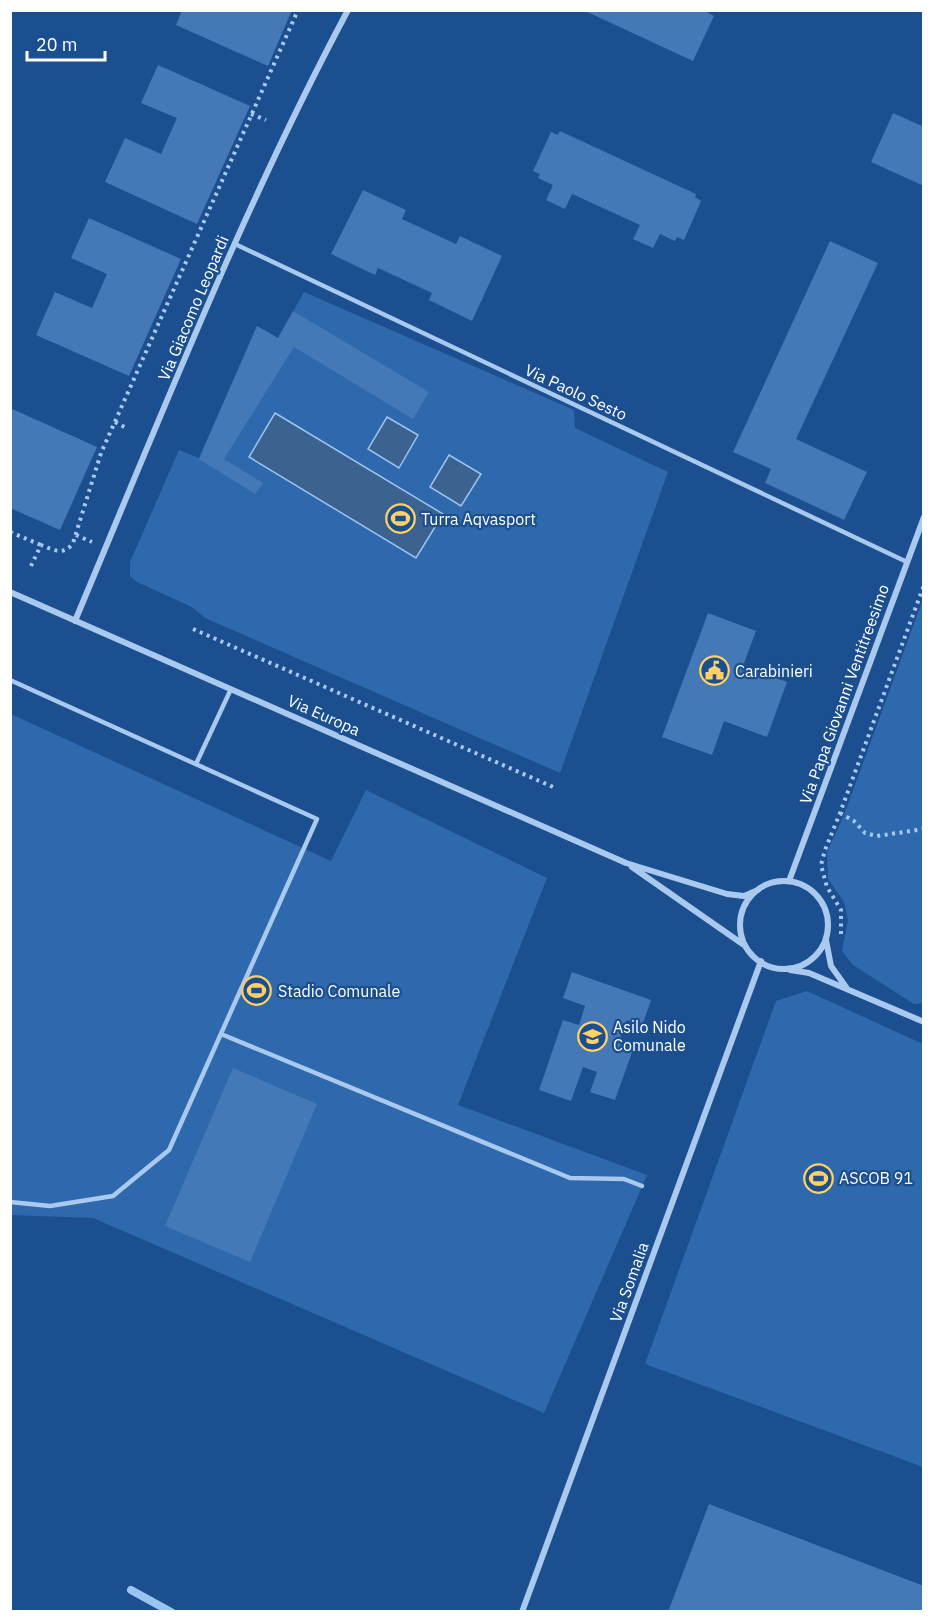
<svg xmlns="http://www.w3.org/2000/svg" width="934" height="1622" font-family="'IBM Plex Sans',sans-serif">
	<rect width="100%" height="100%" fill="#1b4f8f"/>
	<path fill="#2e69ad" d="M304 292 574 410 575 428 668 472 560 773 205 618 192 607 137 582 130 576V562L179 450 199 458 257 326 278 338Z
		M923 599 924 1003 914 1004 853 965 842 951 848 920 844 902 828 879 827 852 844 815Z
		M11 714 331 861 366 790 547 878 458 1105 647 1175 544 1413 93 1218 11 1215Z
		M807 991 923 1044V1467L645 1364 776 1001Z"/>
	<path fill="#3c6290" stroke="#9cc4f0" stroke-width="1.5" d="M275 413 443 514 416 558 249 457Z
		M387 417 418 435 399 468 368 449Z
		M449 455 481 474 461 506 430 487Z"/>
	<g fill="none" stroke-linecap="round" stroke-linejoin="round">
		<path stroke="#9cc4f0" stroke-width="8" d="M131 1590 171 1612"/>
	</g>
	<path fill="#4478b7" d="M182 10H292L268 66 176 25Z
		M583 10H703L714 16 693 61Z
		M158 65 250 106 197 224 105 182 125 138 161 154 177 118 141 103Z
		M893 113 924 127V186L871 162Z
		M560 131 696 194 695 197 701 201 684 240 677 237 675 241 660 234 653 248 633 239 640 225 572 194 565 209 546 200 553 185 538 178 540 174 533 171 551 132 558 135Z
		M363 190 406 210 402 219 456 244 460 236 502 256 472 321 429 300 432 293 378 268 375 275 331 254Z
		M89 218 181 259 129 376 36 335 55 292 92 308 107 274 71 258Z
		M830 241 878 263 796 439 867 472 844 520 765 483 771 469 733 452Z
		M293 311 429 392 413 419 294 347 224 459 263 483 255 494 199 459 257 326 278 338Z
		M10 408 97 447 60 530 10 508Z
		M708 613 756 631 743 666 787 682 767 737 724 721 712 755 662 737Z
		M572 972 651 1000 642 1026 627 1020 620 1038 635 1044 615 1100 590 1092 597 1072 583 1067 571 1101 539 1090 563 1020 579 1025 585 1006 563 998Z
		M233 1068 317 1104 250 1262 165 1226Z
		M709 1504 924 1586V1612H668Z"/>
	<g fill="none" stroke-linecap="round" stroke-linejoin="round">
		<path stroke="#a9c9ee" stroke-width="4" stroke-dasharray="3 4.5" stroke-linecap="butt" d="M251 114 266 120
			M115 422 128 429
			M10 532 41 545
			M76 535 92 542
			M31 566 41 545C53 550 64 556 73 543L101 453 298 10
			M193 629 553 787
			M840 813 854 821 865 833 877 836 924 829
			M841 934V910L827 887 821 865 825 850 840 813 924 585"/>
		<path stroke="#a9c9ee" stroke-width="4.5" d="M235 244 907 562
			M10 680 317 819 169 1150 113 1196 50 1206 10 1202
			M196 764 231 689
			M221 1034 570 1178 624 1179 642 1186"/>
		<path stroke="#a9c9ee" stroke-width="6" d="M10 592 626 863 727 894 744 896 758 890
			M75 621C161 416 243 207 348 10
			M632 867 744 945
			M789 881 924 517
			M740 925a44 44 0 1 1 88 0a44 44 0 1 1-88 0Z
			M826 940 831 966 846 987
			M790 970 809 973 924 1022
			M522 1612 761 961"/>
	</g>
	<defs>
		<symbol id="stadium-ring" viewBox="-11 -11 22 22"><circle r="9.5" fill="#1b4f8f" stroke="#ffd166" stroke-width="1.5"/><path d="M0-5a6.5 5 0 1 0 0 10a6.5 5 0 1 0 0-10ZM-3.5-1.8h7v3.6h-7Z" fill="#ffd166"/></symbol>
		<symbol id="civic-ring" viewBox="-11 -11 22 22"><circle r="9.5" fill="#1b4f8f" stroke="#ffd166" stroke-width="1.5"/><path d="M-.6-6.5H3V-4.5H.6V-3L4-1V1h2V6H-6V1h2V-1L-.6-3ZM-1.2 2.5V6h2.4V2.5Z" fill="#ffd166"/></symbol>
		<symbol id="school-ring" viewBox="-11 -11 22 22"><circle r="9.5" fill="#1b4f8f" stroke="#ffd166" stroke-width="1.5"/><path d="M0-5L7-2L0 1L-7-2ZM-4 1L0 2.5L4 1V4Q0 6-4 4Z" fill="#ffd166"/></symbol>
	</defs>
	<g fill-rule="evenodd">
		<use href="#stadium-ring" x="384" y="502" width="33" height="33"/>
		<use href="#civic-ring" x="698" y="654" width="33" height="33"/>
		<use href="#stadium-ring" x="240" y="974" width="33" height="33"/>
		<use href="#school-ring" x="576" y="1020" width="33" height="33"/>
		<use href="#stadium-ring" x="802" y="1162" width="33" height="33"/>
	</g>
	<g text-anchor="middle" stroke-width="4.5" stroke-linejoin="round" paint-order="stroke">
		<g font-size="16" fill="#fff" stroke="#1b4f8f">
			<text transform="translate(193 308) rotate(-67)" y="6">Via Giacomo Leopardi</text>
			<text transform="translate(576 392) rotate(25)" y="6">Via Paolo Sesto</text>
			<text transform="translate(844 694) rotate(-70)" y="6">Via Papa Giovanni Ventitreesimo</text>
			<text transform="translate(324 715) rotate(24)" y="6">Via Europa</text>
			<text transform="translate(629 1282) rotate(-70)" y="6">Via Somalia</text>
		</g>
		<g font-size="16" fill="#fff" stroke="#1b4f8f" text-anchor="start">
			<text x="421" y="525">Turra Aqvasport</text>
			<text x="735" y="677">Carabinieri</text>
			<text x="278" y="997">Stadio Comunale</text>
			<text x="613" y="1033">Asilo Nido<tspan x="613" dy="18">Comunale</tspan></text>
			<text x="839" y="1184">ASCOB 91</text>
		</g>
	</g>
	<rect width="934" height="1622" fill="none" stroke="#ffffff" stroke-width="24"/>
	<path d="M27 51v9h78v-9" fill="none" stroke="#ffffff" stroke-width="3"/>
	<text x="36" y="51" font-size="18" fill="#ffffff" stroke="#1b4f8f" stroke-width="4.5" paint-order="stroke">20 m</text>
</svg>
